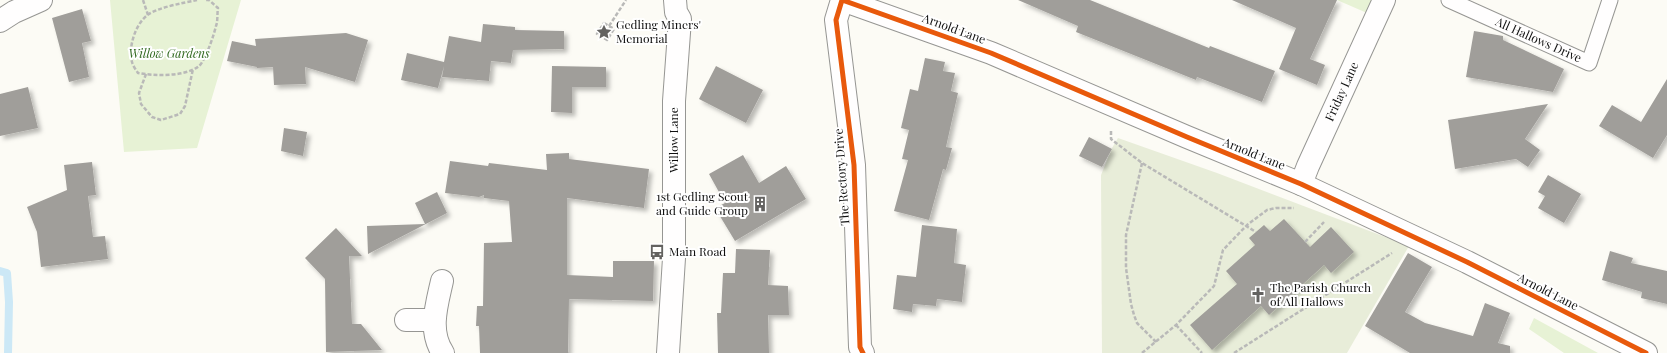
<svg xmlns="http://www.w3.org/2000/svg" width="1667" height="353" font-family="'Playfair Display',serif">
	<defs>
		<filter id="shadow"><feDropShadow dx="3.5" dy="3.5" stdDeviation="2" flood-color="#0004"/></filter>
	</defs>
	<rect width="100%" height="100%" fill="#fcfbf5"/>
	<path fill="#e7f2d5" d="M110 0H241L197 148 124 152Z
		M1337 0H1373L1367 13Z
		M1534 318 1598 353H1564L1529 329Z"/>
	<path fill="#e8edd9" d="M1118 138 1217 173 1409 246 1347 353H1102L1101 175 1112 148Z"/>
	<g fill="none" stroke-linecap="round" stroke-linejoin="round">
		<path stroke="#cce8f6" stroke-width="8" d="M0 271 7 273 9 302 8 353"/>
	</g>
	<path fill="#a09e9a" filter="url(#shadow)" d="M1018 0H1090L1209 48 1210 46 1275 71 1262 102 1197 77 1196 80 1076 32 1078 26Z
		M1232 0H1337L1310 59 1325 65 1317 85 1279 69 1296 28Z
		M82 9 91 41 82 43 89 77 69 82 52 18Z
		M483 24 515 27V30L564 31V49L513 50 511 63 491 61 489 81 442 77 444 66 438 88 401 80 407 53 444 62 449 36 481 42Z
		M1474 31 1503 36V40L1564 69 1553 92 1466 77Z
		M346 33 368 40 355 82 305 67 306 84 274 85 273 67 257 68V67L227 61 232 41 256 46 255 39Z
		M925 58 945 62 943 71 955 73 951 91 958 93 946 147 952 148 946 170 943 169 929 220 894 211 908 160 902 159 909 130 901 128 910 89 918 91Z
		M552 66 606 67V87H572V113L551 112Z
		M716 66 763 90 746 123 699 99Z
		M1667 79V135L1653 158 1599 126 1612 105 1641 122Z
		M28 87 38 128 0 136V94Z
		M1548 104 1525 139 1540 150 1528 167 1516 159 1455 169 1448 120Z
		M284 128 307 132 303 156 281 151Z
		M1089 137 1112 149 1102 167 1079 156Z
		M569 153V159L649 169 644 208 567 198V275L613 277V261H654L653 301 569 299 568 353H480L479 326H476L477 306H483L484 243 512 242 509 201 484 198V195L479 197 445 193 450 161 488 166 489 163 547 170 546 154Z
		M743 155 759 183 786 166 806 199 735 241 715 208 725 203 709 174Z
		M92 162 96 195 88 196 93 237 105 236 108 259 41 267 37 232 27 207 67 190 64 165Z
		M1548 175 1581 194 1564 223 1538 208 1545 196 1538 192Z
		M437 192 447 213 368 254 367 226 425 224 415 203Z
		M1284 219 1310 247 1331 227 1354 252 1331 273 1324 265 1269 315 1261 306 1212 350 1190 325 1237 284 1226 271 1255 245 1249 238 1264 225 1270 231Z
		M922 225 957 229 954 263 966 265 962 302 937 299 936 306 913 304 912 312 893 309 897 275 916 277Z
		M336 228 362 256H349L352 324H361L382 350 326 352 325 279 305 258Z
		M736 249 770 250 768 285 788 286 789 315H768L769 353H718L717 313H721L723 273H735Z
		M1610 251 1633 258 1631 263 1667 271V304L1641 298 1642 292 1602 280Z
		M1408 253 1432 267 1405 312 1425 323 1473 336 1485 303 1510 313 1498 343 1510 346V353H1410L1365 326Z"/>
	<g fill="none" stroke-linecap="round" stroke-linejoin="round">
		<defs>
			<g id="service">
				<path id="s1" d="M1449 0 1589 63 1610 0"/>
			</g>
			<g id="minor">
				<path d="M842 0 836 20 854 165 860 347 863 353"/>
				<path id="s2" d="M1301 184 1308 166 1384 0"/>
				<path d="M442 281C437 304 428 331 443 353"/>
				<path d="M406 320H434"/>
				<path d="M668 353 674 258V101L680 19 676 12 675 0"/>
			</g>
			<path id="tertiary" d="M842 0 991 53 1187 137 1301 184 1467 262 1646 353
				M0 21 14 12 41 0"/>
		</defs>
		<use href="#service" stroke="#969693" stroke-width="17"/>
		<use href="#minor" stroke="#969693" stroke-width="24"/>
		<use href="#tertiary" stroke="#969693" stroke-width="24"/>
		<path stroke="#b9b9b8" stroke-width="2.5" stroke-dasharray="4 2" stroke-linecap="butt" d="M143 0 148 15
			M197 0C183 3 160 7 149 14 135 23 128 48 132 62 133 66 136 70 138 73 155 76 185 77 199 66 205 61 214 35 216 26 218 21 217 14 218 8L209 0H205
			M604 23 614 29 607 40 597 34Z
			M609 26 626 0
			M146 74 139 93 141 104 152 117 161 120 180 114 185 106 193 69
			M1111 131V139L1142 163 1256 232
			M1142 163 1126 235V268L1131 304 1134 315 1137 323 1156 342
			M1305 242 1324 222
			M1176 325 1202 353
			M1142 353 1176 325 1214 286 1223 250 1247 225 1267 210 1276 208H1294
			M1234 353 1392 253"/>
		<use href="#service" stroke="#fffefe" stroke-width="15"/>
		<use href="#minor" stroke="#fffefe" stroke-width="22"/>
		<use href="#tertiary" stroke="#fffefe" stroke-width="22"/>
		<defs>
			<path id="cycleway" d="M842 0 991 53 1187 137 1301 184 1467 262 1646 353
				M842 0 836 20 854 165 860 347 863 353"/>
		</defs>
		<use href="#cycleway" stroke="#fff" stroke-width="8"/>
		<use href="#cycleway" stroke="#e8590c" stroke-width="5"/>
	</g>
	<defs>
		<symbol id="sight-bare" viewBox="-9 -9 18 18"><path d="M0-6L1.8-2.2L6-1.7L2.9 1.2L3.7 5.4L0 3.3L-3.7 5.4L-2.9 1.2L-6-1.7L-1.8-2.2Z" fill="#636260" stroke="#fff" stroke-width="2.5" paint-order="stroke"/></symbol>
		<symbol id="building-bare" viewBox="-9 -9 18 18"><path d="M-4-6H4V6H1V3H-1V6H-4ZM-2.5-4.3h1.7v1.8h-1.7ZM.8-4.3h1.7v1.8H.8ZM-2.5-1h1.7V.8h-1.7ZM.8-1h1.7V.8H.8Z" fill="#636260" stroke="#fff" stroke-width="2.5" paint-order="stroke"/></symbol>
		<symbol id="bus-bare" viewBox="-9 -9 18 18"><path d="M-5-6H5V4H4V6H2V4H-2V6H-4V4H-5ZM-3.5-4V0h7V-4ZM-3.5 1.2v1.5H-2V1.2ZM2 1.2v1.5H3.5V1.2Z" fill="#636260" stroke="#fff" stroke-width="2.5" paint-order="stroke"/></symbol>
		<symbol id="church-bare" viewBox="-9 -9 18 18"><path d="M-1.2-6h2.4v3.5h3.3v2.4h-3.3V6h-2.4V-.1h-3.3v-2.4h3.3Z" fill="#636260" stroke="#fff" stroke-width="2.5" paint-order="stroke"/></symbol>
	</defs>
	<g fill-rule="evenodd">
		<use href="#sight-bare" x="593" y="21" width="22" height="22"/>
		<use href="#building-bare" x="749" y="193" width="22" height="22"/>
		<use href="#bus-bare" x="646" y="241" width="22" height="22"/>
		<use href="#church-bare" x="1247" y="284" width="22" height="22"/>
	</g>
	<g text-anchor="middle" stroke-width="4" stroke-linejoin="round" paint-order="stroke">
		<g font-size="12" fill="#101010" stroke="#fff" text-anchor="start">
			<text x="616" y="29">Gedling Miners'<tspan x="616" dy="14">Memorial</tspan></text>
			<text x="748" y="201" text-anchor="end">1st Gedling Scout<tspan x="748" dy="14">and Guide Group</tspan></text>
			<text x="669" y="256">Main Road</text>
			<text x="1270" y="292">The Parish Church<tspan x="1270" dy="14">of All Hallows</tspan></text>
		</g>
		<g font-size="12" fill="#101010" stroke="#fff">
			<text transform="translate(954 29) rotate(20)" y="4">Arnold Lane</text>
			<text dy="4" stroke="none"><textPath href="#s1" startOffset="98">All Hallows Drive</textPath></text>
			<text dy="4" stroke="none"><textPath href="#s2" startOffset="101">Friday Lane</textPath></text>
			<text transform="translate(674 140) rotate(-90)" y="4">Willow Lane</text>
			<text transform="translate(1254 154) rotate(22)" y="4">Arnold Lane</text>
			<text transform="translate(842 177) rotate(-94)" y="4">The Rectory Drive</text>
			<text transform="translate(1548 292) rotate(27)" y="4">Arnold Lane</text>
		</g>
		<g font-size="12" font-style="italic" fill="#30681f" stroke="#fff">
			<text x="169" y="58">Willow Gardens</text>
		</g>
	</g>
</svg>
